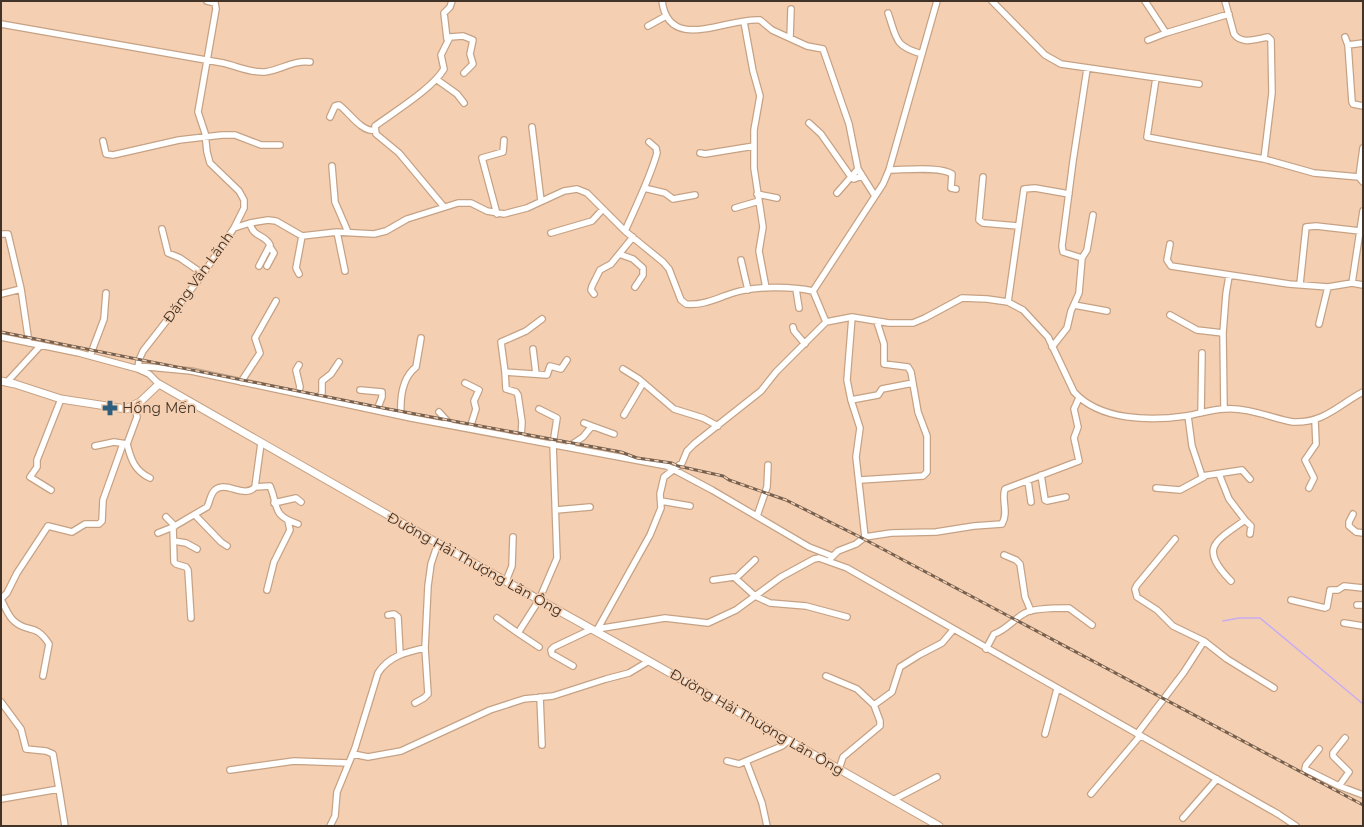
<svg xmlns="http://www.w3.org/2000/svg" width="1364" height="827" font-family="Montserrat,sans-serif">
	<rect width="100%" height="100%" fill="#f5cfb1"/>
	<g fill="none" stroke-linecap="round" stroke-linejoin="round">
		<path stroke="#c6adf2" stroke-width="1.5" d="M1223 621 1239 618H1260L1363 704"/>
		<defs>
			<path id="minor" d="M207 1 215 3 216 9 198 112 205 133 207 152 210 163 239 191 244 200V208L234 228
				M662 1C669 54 728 17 760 20L772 30 807 46 823 49 849 124 858 169 875 196
				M992 1 1045 55 1061 64 1199 84
				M1145 1 1166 33
				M1225 1 1234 34C1242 45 1256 39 1268 37L1271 40 1272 93 1264 159 1314 173 1359 177
				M888 13C897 39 894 46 922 54
				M744 22 753 71 760 96 754 130V168L763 227 759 251 766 288
				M1 24 223 63C237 66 249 73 265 72 281 70 293 60 310 62
				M648 26 666 16
				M1345 37 1348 45 1352 102 1353 104 1363 106
				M790 38 791 9
				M447 39 444 13 450 7 452 1
				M1148 40 1166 33 1229 14
				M1348 45 1363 43
				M1156 78 1147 137 1264 159
				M436 79 457 94 464 103
				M330 117 335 106 339 105C349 112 362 133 375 130
				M809 123 821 134 849 174 854 179 862 176
				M532 127 541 201
				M103 141 106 154 113 155 179 140 222 135H235L261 145H280
				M1363 148 1359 177 1363 182
				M700 153 705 154 754 146
				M332 166 335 202 348 232
				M889 170C904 170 941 166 952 174L951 188 956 189
				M983 177 979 220 983 223 1019 226
				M644 188 665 193 673 199 695 195
				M837 193 858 169
				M757 194 777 198
				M444 207 399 153 376 134 375 126C394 112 433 88 444 69L441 55 450 37 463 36 473 40 470 54 473 64 464 73
				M735 208 759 201
				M497 214 482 158 503 152 504 140
				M250 223C253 238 265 234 270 245L259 266
				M162 229 168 253 180 258 203 274
				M625 231C636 206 650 178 657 153L656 148 649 142
				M337 232 345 271
				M551 233 592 221 603 209
				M1 234H8L21 289 29 343
				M1170 244 1167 260 1171 266 1289 284 1328 287 1352 283 1363 285
				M619 254 633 259 643 268V275L635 287
				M1082 258 1087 250 1093 215
				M741 260 748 290
				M267 266 274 253 270 247
				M299 274 296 268 302 236
				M1352 283 1363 211
				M1300 284 1306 227 1316 226 1360 231
				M796 289 799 308
				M813 291 883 184 889 170 937 1
				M1 294 21 289
				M594 294 591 290 592 286 600 270 611 264 633 237
				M1008 302 1024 189 1035 188 1069 194
				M1074 305 1107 311
				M1170 315 1197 330 1223 333
				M852 317 847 380 851 400 860 428 856 457 865 537
				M1319 324 1328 287
				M793 327 794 331 805 344
				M1 337 79 353 138 369 149 374 159 384
				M1052 347 1067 328 1071 311 1079 293 1082 258 1063 252 1062 246 1073 161 1087 69
				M533 349 536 374
				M90 356 104 319 106 293
				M138 366 191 371 411 418 667 466 712 490 809 547 832 556
				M138 369 139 360 143 351 203 274 234 228 250 223 268 220 276 221 302 236 337 232 374 234 386 231 407 219 458 203H471L487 211 504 214 527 208 564 191 577 189 587 193 625 231 663 262 669 269 681 300 686 304C703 306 717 298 733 293 755 286 791 286 813 291L826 322 852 317 889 323H913L925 318 962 298 987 299 1008 302 1023 310 1048 337 1074 392C1100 421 1151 421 1186 416 1199 414 1212 409 1225 409 1246 407 1272 418 1293 422 1325 423 1338 405 1363 392
				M623 369 639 379 674 409 703 418 718 426
				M505 372 501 342 526 331 542 319
				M7 382 41 345
				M241 382 260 353 255 338 276 301
				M465 383 479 390 474 401 476 409 470 428
				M360 390 382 392V397L377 410
				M298 394 300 387 296 370 299 365
				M318 398 322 393V381L331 374 339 362
				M851 400 878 395 882 389 913 383
				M1224 408 1223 333 1226 294 1229 276
				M439 412 449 423
				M1201 413 1202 353
				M401 415C400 398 402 378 416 367L421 338
				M624 415 643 383
				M1188 416 1192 446 1202 476 1242 470 1250 479
				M592 426 614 434
				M521 438 522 422 518 395 516 392 506 389 505 372 547 375 550 366 561 369 567 360
				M127 444C131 460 135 471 150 478
				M95 446 114 442 127 444 137 417 135 406
				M568 447 583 437 592 426 584 423
				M1219 474 1229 499 1245 520
				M1041 475 1045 500 1047 501 1066 497
				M860 480 923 476 927 472V436L918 412 911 372 908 367 884 364V344L877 322
				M1028 481 1031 502
				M255 487 270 486C279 507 271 515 298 524
				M1156 488 1180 490 1204 477
				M1309 488 1314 478 1305 460 1316 444 1315 420
				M51 490 30 477 37 467V460L61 399
				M661 501 690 506
				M274 503 296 498 301 502
				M556 510 590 507
				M1353 514 1349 522V526L1356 532 1363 533
				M195 515 221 542 227 546
				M757 516 767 487 768 465
				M166 517 175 526
				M158 533 173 527
				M1175 539 1137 585 1135 589 1137 597 1157 610 1173 626 1204 641 1227 659 1274 688
				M174 541 186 543 197 549
				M1004 555 1016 560 1020 564 1025 597 1031 611
				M831 558 838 551 856 544 865 537 891 533 936 532 974 526 1002 524C1009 512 1001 500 1005 489L1079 461 1074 438 1078 427 1074 409 1079 398
				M736 578 755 560
				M713 580 734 577 755 596 770 603 806 606 847 617
				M506 581 512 566 513 537
				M1231 581C1199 548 1214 542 1245 520L1251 526 1250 534
				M267 590 274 562 290 530 288 521
				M1 599 7 593 17 573 48 526 72 532 85 524H99L102 521 103 500 123 444
				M1 600C5 606 8 616 14 621 28 634 35 622 49 644L43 676
				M1291 600 1325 608 1327 607 1330 590H1338L1344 586 1363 588
				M1357 605H1363
				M388 615 394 614 398 617 400 654
				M191 618 188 570 186 567 176 564 174 562 173 527 207 507C210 502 210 494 215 490 226 480 244 499 255 487L261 443
				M497 618 518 633 539 600 557 558 553 444 557 418 539 409
				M1344 623 1363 626
				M597 629 665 618 708 623 736 610 781 577 814 559 819 558 847 568 1278 814 1296 826
				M597 630 650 535 661 508 660 494 664 477 682 463 687 451 694 444 761 391 776 372 826 322
				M518 633 539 647
				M986 649 994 634C1006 630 1014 619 1025 613 1033 608 1059 608 1069 608L1092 625
				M573 666 552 654 551 650 554 647 592 629
				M826 676 857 689 874 705 892 692 900 667 919 655 942 643 953 630
				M540 697 542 745
				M1 702 21 729 26 749 46 751 53 754 59 789
				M415 703 424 698 428 694 425 648
				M1045 734 1057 689
				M1137 734 1184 672 1204 641
				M1319 749 1306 765 1305 769 1339 786 1363 795
				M353 754 368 757 401 751 490 710 524 699 553 696 606 679 629 673 649 661
				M727 761 739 764 746 761
				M839 769 843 757 880 726V721L874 705
				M230 770 294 761 348 763
				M1339 786 1349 772 1333 756V753L1345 738
				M1091 794 1140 736
				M1 799 59 789 65 826
				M893 800 937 777
				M1183 818 1217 779
				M330 826 335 816 337 792 355 748 378 673C389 656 406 652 425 648L428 586 431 564 438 543
				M767 826 762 803 746 761 782 746 789 740"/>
			<path id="tertiary" d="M1 381 15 384 61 399 126 409 140 402 159 384 423 535 649 661 939 826"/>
		</defs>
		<use href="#minor" stroke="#c6a285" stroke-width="8"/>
		<use href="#tertiary" stroke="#c6a285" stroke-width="9"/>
		<use href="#minor" stroke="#fff" stroke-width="5.5"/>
		<use href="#tertiary" stroke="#fff" stroke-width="7"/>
		<defs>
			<path id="rail" d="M1 332 383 408 621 452 637 458 672 463 678 466 723 476 729 480 786 500 862 538 1363 805"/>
		</defs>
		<use href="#rail" stroke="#766150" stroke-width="3"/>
		<use href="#rail" stroke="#f5cfb1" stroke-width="1.5" stroke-dasharray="4.5" stroke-linecap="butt"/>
	</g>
	<defs>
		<symbol id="pharmacy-bare" viewBox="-9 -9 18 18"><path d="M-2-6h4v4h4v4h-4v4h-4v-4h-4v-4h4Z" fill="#2f5d7c" stroke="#f5cfb1" stroke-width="2.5" paint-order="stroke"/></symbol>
	</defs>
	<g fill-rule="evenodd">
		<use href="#pharmacy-bare" x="99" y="397" width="22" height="22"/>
	</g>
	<g text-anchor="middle" stroke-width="3.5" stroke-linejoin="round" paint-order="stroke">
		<g font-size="14" fill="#413327" stroke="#f5cfb1">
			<text transform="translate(198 277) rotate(-54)" y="5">Đặng Văn Lãnh</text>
			<text transform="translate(475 564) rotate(29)" y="5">Đường Hải Thượng Lãn Ông</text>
			<text transform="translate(757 722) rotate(30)" y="5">Đường Hải Thượng Lãn Ông</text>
		</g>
		<g font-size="14" fill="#413327" stroke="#f5cfb1" text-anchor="start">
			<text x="122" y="413">Hồng Mến</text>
		</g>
	</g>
	<rect width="1364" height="827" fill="none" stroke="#413327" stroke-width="4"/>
</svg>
